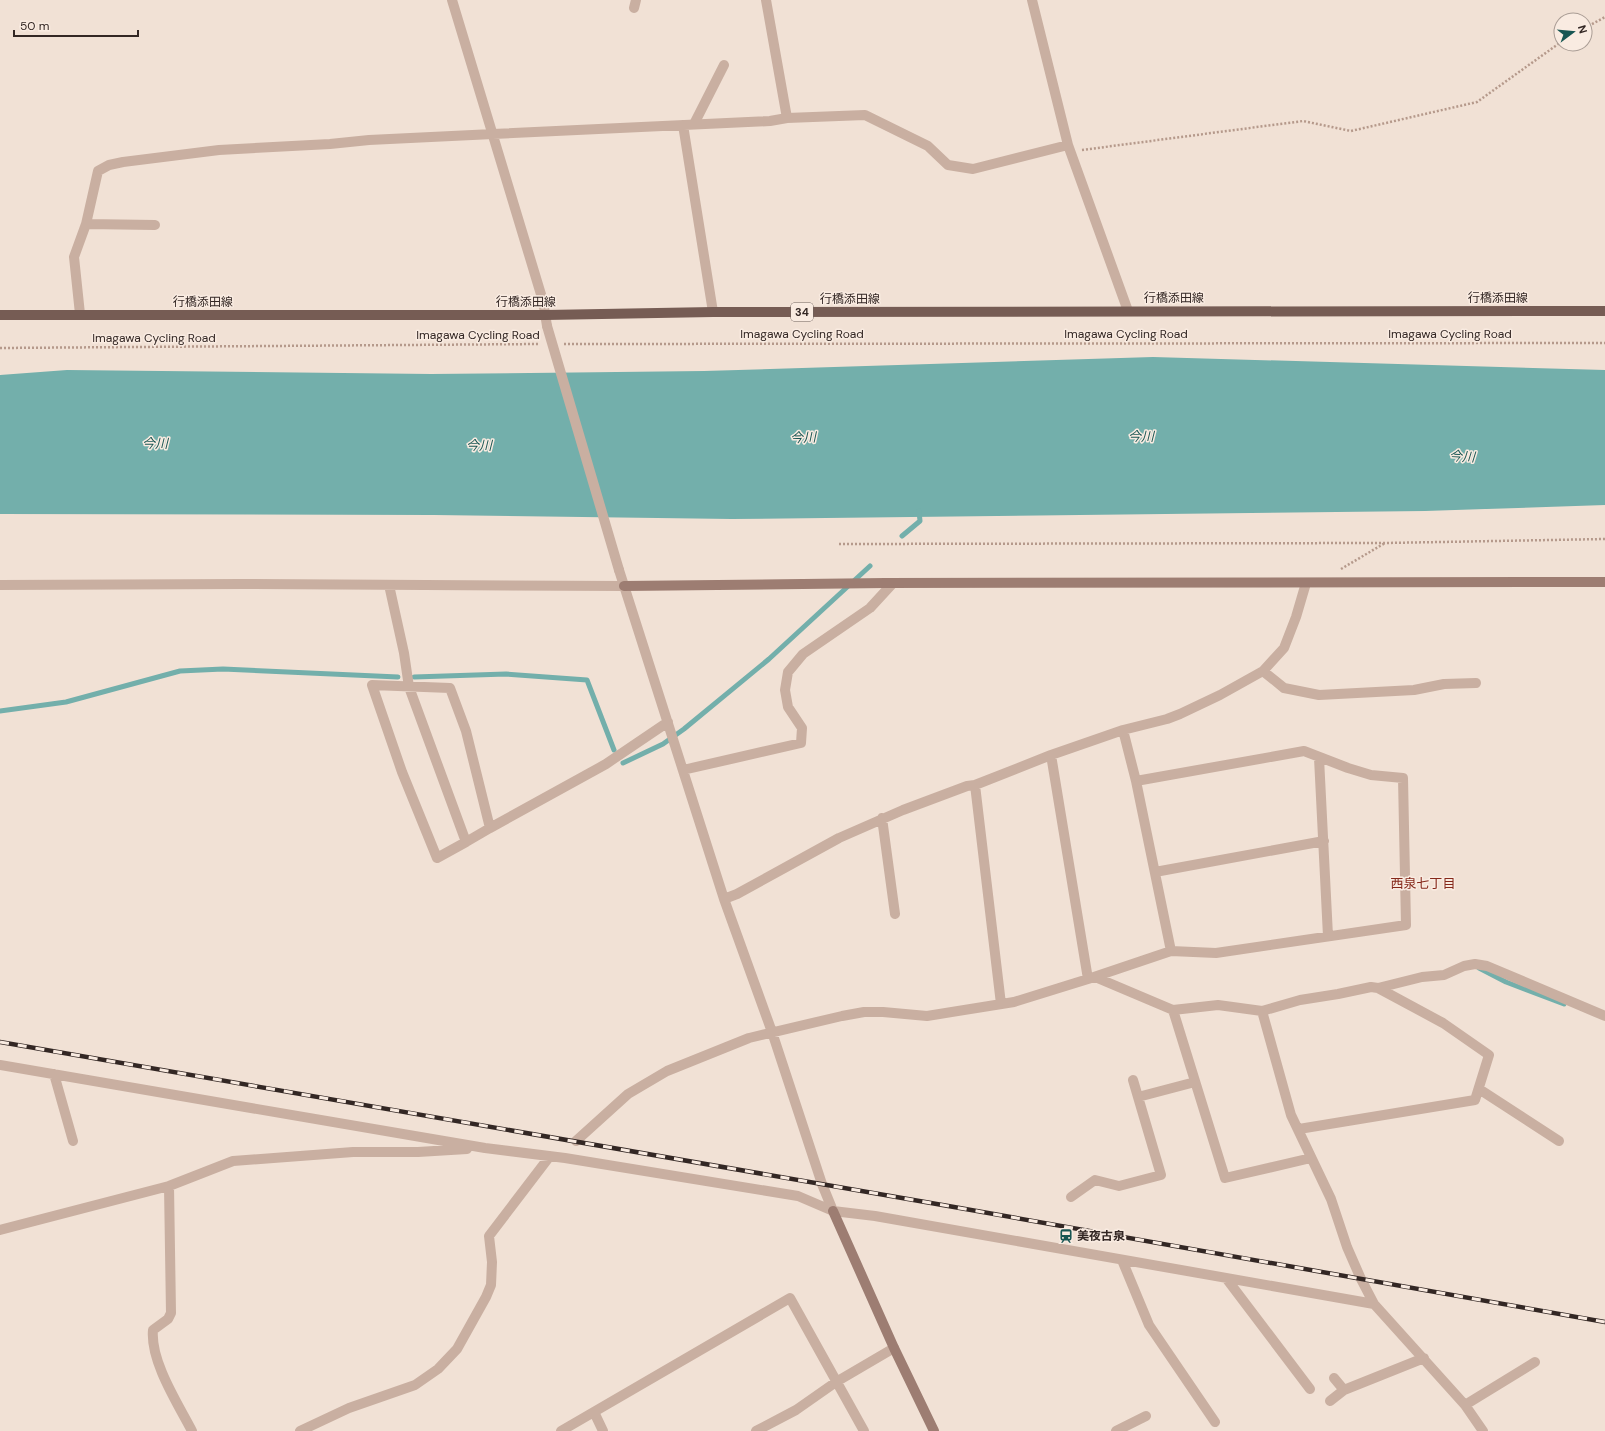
<svg xmlns="http://www.w3.org/2000/svg" width="1605" height="1431" font-family="'DM Sans','Noto Sans JP',sans-serif">
	<rect width="100%" height="100%" fill="#f1e1d5"/>
	<path fill="#73afab" d="M1153 357 1605 370V505L1425 511 732 519 434 515 0 514V375L67 370 431 374 704 371Z"/>
	<g fill="none" stroke-linecap="round" stroke-linejoin="round">
		<path stroke="#73afab" stroke-width="5" d="M902 536 920 521 919 511
			M414 677 506 674 587 680 614 750
			M0 711 66 702 180 671 223 669 398 677
			M623 763 663 744 684 729 769 659 870 566
			M1479 968 1506 982 1564 1004"/>
		<path stroke="#b5998b" stroke-width="2.5" stroke-dasharray="2 2" stroke-linecap="butt" d="M1585 28 1605 17
			M1082 150 1303 121 1351 131 1477 102 1561 42
			M564 344 1605 343
			M0 348 539 344
			M839 544 1386 543 1605 539
			M1341 569 1385 543"/>
		<path stroke="#c9afa1" stroke-width="10" d="M452 0 543 301 547 326
			M1032 0 1068 145 1128 311
			M634 8 636 0
			M787 118 865 115 928 146 948 165 973 169 1068 145
			M694 124 724 65
			M683 125 713 312
			M86 224 155 225
			M80 314 74 257 86 224 98 171 109 165 123 162 219 150 330 144 369 140 493 134 770 121 787 118 766 0
			M619 570 724 899 772 1032 822 1184 833 1211
			M0 585 241 584 624 586
			M389 585 404 653 409 687 466 842 437 858 402 772 372 685 450 688 466 731 490 828 466 842
			M1263 671 1284 688 1319 695 1414 690 1444 684 1476 683
			M1051 755 1088 979
			M1319 758 1328 936
			M683 770 801 743 802 728 788 707 785 690 788 672 803 654 870 608 893 583
			M1136 781 1304 751 1348 768 1371 775 1403 778 1406 925 1216 953 1171 951
			M975 785 1001 1004
			M882 818 895 914
			M490 828 606 764 668 722
			M1155 872 1324 841
			M724 899 737 894 839 838 903 810 967 786 975 785 1051 755 1123 730 1167 719 1180 714 1220 695 1263 671 1284 648 1296 617 1306 583
			M1095 977 1173 1010 1218 1005 1262 1011 1300 1000 1338 994 1371 987 1378 988 1422 977 1444 975 1464 966 1475 964 1487 966 1605 1016
			M1173 1010 1225 1178 1311 1158
			M1262 1011 1291 1115 1331 1199 1347 1247 1361 1279 1374 1304 1465 1405 1483 1431
			M0 1065 485 1148 565 1158 798 1196 833 1211 875 1216 1374 1304
			M54 1074 73 1141
			M1479 1089 1559 1141
			M1138 1097 1195 1082
			M1299 1129 1475 1100 1489 1055 1443 1023 1378 988
			M576 1141 628 1094 667 1071 749 1038 842 1016 864 1012H883L927 1016 1014 1002 1088 979 1171 951 1136 781 1123 730
			M169 1186 171 1313 168 1319 153 1330C150 1361 178 1404 192 1431
			M1071 1197 1095 1180 1119 1186 1161 1175 1133 1080
			M0 1230 169 1186 233 1161 353 1152H418L467 1149
			M1122 1260 1149 1325 1215 1422
			M1226 1278 1310 1389
			M1334 1378 1344 1390
			M1330 1401 1344 1390 1424 1358
			M1465 1405 1535 1362
			M594 1412 603 1431
			M300 1431 349 1408 415 1385 438 1369 457 1349 486 1297 491 1285 492 1262 489 1236 550 1156
			M561 1431 790 1298 864 1431
			M756 1431 796 1410 836 1382 894 1348
			M1116 1431 1146 1416"/>
		<path stroke="#9d7d72" stroke-width="10" d="M624 586 885 583 1605 582
			M833 1211 894 1348 934 1431"/>
		<path stroke="#765c54" stroke-width="10" d="M0 315H546L713 312 1605 311"/>
		<defs>
			<path id="rail" d="M0 1042 954 1207 1605 1322"/>
		</defs>
		<use href="#rail" stroke="#332724" stroke-width="4.5"/>
		<use href="#rail" stroke="#f9ebe1" stroke-width="3" stroke-dasharray="9" stroke-linecap="butt"/>
		<path stroke="#c9afa1" stroke-width="10" d="M547 326 619 570"/>
	</g>
	<defs>
		<symbol id="station-bare" viewBox="-9 -9 18 18"><path d="M-3-6H3Q5-6 5-4V2Q5 4 3 4L4.5 6H3L1.5 4h-3L-3 6H-4.5L-3 4Q-5 4-5 2V-4Q-5-6-3-6ZM-3.5-4v3h7v-3ZM-3.5 1v1.5H-2V1ZM2 1v1.5H3.5V1Z" fill="#185653" stroke="#f9ebe1" stroke-width="2.5" paint-order="stroke"/></symbol>
	</defs>
	<g fill-rule="evenodd">
		<use href="#station-bare" x="1056" y="1226" width="20" height="20"/>
	</g>
	<g text-anchor="middle" stroke-width="3" stroke-linejoin="round" paint-order="stroke">
		<rect fill="#f9ebe1" stroke="#6e625d" stroke-width="1" x="791" y="303" width="22" height="18" rx="3"/>
		<g font-size="11" font-weight="bold" fill="#332724">
			<text x="802" y="316">34</text>
		</g>
		<g font-size="12" fill="#332724" stroke="#f9ebe1">
			<text x="1174" y="302">行橋添田線</text>
			<text x="1498" y="302">行橋添田線</text>
			<text x="850" y="303">行橋添田線</text>
			<text x="203" y="306">行橋添田線</text>
			<text x="526" y="306">行橋添田線</text>
			<text x="802" y="338">Imagawa Cycling Road</text>
			<text x="1126" y="338">Imagawa Cycling Road</text>
			<text x="1450" y="338">Imagawa Cycling Road</text>
			<text x="478" y="339">Imagawa Cycling Road</text>
			<text x="154" y="342">Imagawa Cycling Road</text>
		</g>
		<g font-size="12" font-weight="bold" fill="#332724" stroke="#f9ebe1" text-anchor="start">
			<text x="1077" y="1240">美夜古泉</text>
		</g>
		<g font-size="13" font-style="italic" fill="#185653" stroke="#f9ebe1">
			<text x="1141" y="441">今川</text>
			<text transform="translate(803 437) rotate(-2)" y="5">今川</text>
			<text x="155" y="448">今川</text>
			<text x="479" y="450">今川</text>
			<text transform="translate(1462 456) rotate(3)" y="5">今川</text>
		</g>
		<g font-size="13" fill="#85281a" stroke="#f9ebe1">
			<text x="1423" y="888">西泉七丁目</text>
		</g>
	</g>
	<g transform="translate(1573 32) rotate(74)"><circle r="19" fill="#f9ebe1" stroke="#aa9d95"/>
	<path d="M0-3L7 15L0 10L-7 15Z" fill="#185653"/>
	<text y="-6" font-size="11" font-weight="bold" text-anchor="middle" fill="#332724">N</text>
	</g>
	<path d="M14 30v6h124v-6" fill="none" stroke="#332724" stroke-width="2"/>
	<text x="20" y="30" font-size="12" fill="#332724" stroke="#f9ebe1" stroke-width="3" paint-order="stroke">50 m</text>
</svg>
